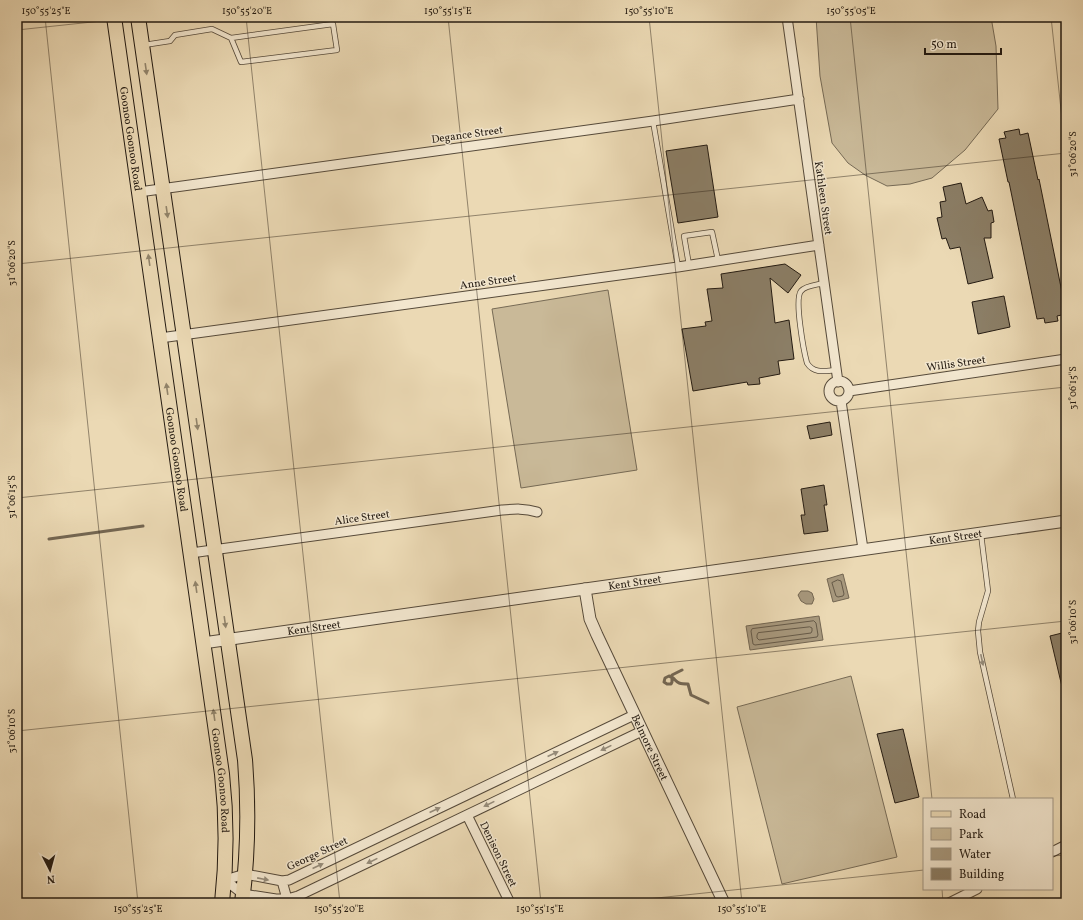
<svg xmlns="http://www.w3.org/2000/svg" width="1083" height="920" font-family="Vollkorn,serif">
	<rect width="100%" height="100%" fill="#ebd9b4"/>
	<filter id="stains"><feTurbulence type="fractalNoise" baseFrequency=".005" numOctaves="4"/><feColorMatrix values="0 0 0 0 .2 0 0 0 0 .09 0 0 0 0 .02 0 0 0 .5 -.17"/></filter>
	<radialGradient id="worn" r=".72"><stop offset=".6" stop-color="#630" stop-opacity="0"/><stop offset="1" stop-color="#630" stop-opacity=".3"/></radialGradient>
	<path fill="#c9b998" stroke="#766a55" d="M816 17H991L996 46 998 109 965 150 932 178 910 184 887 186 865 175 848 163 832 143 820 76Z
		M608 290 637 470 521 488 492 309Z
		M851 676 897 857 782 884 737 707Z"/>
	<path fill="#a7987d" stroke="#736652" d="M843 574 849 598 833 602 827 579Z
		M801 591H808L812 593 814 599 812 604H806L801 601 798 595Z
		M819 616 823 640 750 650 746 626Z"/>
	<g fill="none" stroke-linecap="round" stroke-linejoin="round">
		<path stroke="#665a48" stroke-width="1" d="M838 580 841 581 844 594 843 596 838 597 836 596 832 583Z
			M814 621 816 623 818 635 817 637 755 645 753 644 751 631 752 629Z
			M810 627 812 628V631L811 633 759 640 757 638V635L758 633Z"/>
		<path stroke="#736652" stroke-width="3" d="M49 539 143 526
			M682 670 672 675V682L671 684H667L664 682 665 678 669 676C679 680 673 684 688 684L691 695 708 703"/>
	</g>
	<path fill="#8b7e66" stroke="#241b12" d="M1019 129 1020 135 1028 133 1038 180 1039 179 1066 312V314L1057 316 1058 321 1045 323 1044 318 1037 319 1009 182H1008L999 139 1006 138 1004 132Z
		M707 145 718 217 678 223 666 151Z
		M961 183 966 204 982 197 988 211 992 210 994 222 991 223V238H984L993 278 968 284 960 247 950 249 946 238 942 239 937 218 942 217 940 202 946 201 943 187Z
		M785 264 801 275 788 293 770 278 775 323 789 320 794 359 778 361 780 374 759 378 760 384 748 385 747 382 693 391 682 329 706 326 705 322 712 321 707 289 723 288 721 274Z
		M1004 296 1010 327 978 334 972 302Z
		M830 422 832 435 810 439 807 426Z
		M824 485 827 505H824L828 531 804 534 801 515H805L801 489Z
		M1066 632V691H1063L1050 636Z
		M903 729 919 797 895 803 877 734Z"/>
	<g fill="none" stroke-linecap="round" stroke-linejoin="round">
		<defs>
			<path id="service" d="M144 45 170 41 175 35 212 29 231 38 333 24 337 50 241 62 231 38
				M653 121 678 267
				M689 265 684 236 712 232 718 260
				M824 283C817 285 806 285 801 291 794 299 804 352 807 363 814 374 825 371 836 370
				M981 534 988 591 979 622 978 631 980 652 1013 799"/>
			<path id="minor" d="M787 17 838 382
				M139 192 653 121 799 99
				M160 338 678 267 819 245
				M829 391a10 10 0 1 1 20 0a10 10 0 1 1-20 0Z
				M849 391 1066 359
				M841 401 863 549
				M191 553 502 510C514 509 525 508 537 512
				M467 815 510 903
				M1052 852 1066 845
				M225 880 243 894 276 899H287L298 896 642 731
				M225 880 245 874 282 881 289 880 634 715
				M282 881 287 899 289 903
				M949 903 977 889"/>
			<g id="tertiary">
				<path id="s1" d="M585 589 590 619 597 635 724 903"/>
				<path id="s2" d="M203 643 1066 521"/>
			</g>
			<g id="primary">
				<path id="s3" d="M114 17 222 774C227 819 227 858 222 903"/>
				<path d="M138 17 245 760C249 809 248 854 242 903"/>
			</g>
		</defs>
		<use href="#service" stroke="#564a3a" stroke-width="6"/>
		<use href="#minor" stroke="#564a3a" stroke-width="11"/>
		<use href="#tertiary" stroke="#564a3a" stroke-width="13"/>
		<use href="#primary" stroke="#241b12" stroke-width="16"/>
		<use href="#service" stroke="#f2e6ce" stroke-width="4.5"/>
		<use href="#minor" stroke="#f2e6ce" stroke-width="9"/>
		<use href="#tertiary" stroke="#f2e6ce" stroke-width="11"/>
		<use href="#primary" stroke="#ebd9b4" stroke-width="14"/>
	</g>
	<defs><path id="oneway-solid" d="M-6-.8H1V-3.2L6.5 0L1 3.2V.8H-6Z"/></defs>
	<g fill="#91846b">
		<use href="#oneway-solid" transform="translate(146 69) rotate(82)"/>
		<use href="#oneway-solid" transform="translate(167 212) rotate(82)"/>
		<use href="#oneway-solid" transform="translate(149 260) rotate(-98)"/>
		<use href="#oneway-solid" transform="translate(167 389) rotate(-98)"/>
		<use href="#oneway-solid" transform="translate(197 424) rotate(82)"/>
		<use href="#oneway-solid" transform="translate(196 587) rotate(-98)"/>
		<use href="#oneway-solid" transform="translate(225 622) rotate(82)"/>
		<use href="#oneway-solid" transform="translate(214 715) rotate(-98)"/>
	</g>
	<g fill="#958b79">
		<use href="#oneway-solid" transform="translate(982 660) rotate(78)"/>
		<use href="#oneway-solid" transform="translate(606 748) rotate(154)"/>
		<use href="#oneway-solid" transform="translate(553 754) rotate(-25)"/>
		<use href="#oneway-solid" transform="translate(489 804) rotate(154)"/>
		<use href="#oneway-solid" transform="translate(435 810) rotate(-25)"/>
		<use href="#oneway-solid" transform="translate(372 861) rotate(154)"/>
		<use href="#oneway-solid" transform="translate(318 866) rotate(-25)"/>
		<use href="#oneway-solid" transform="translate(263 879) rotate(11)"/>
	</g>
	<path fill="none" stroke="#241b12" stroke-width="1" stroke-opacity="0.45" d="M45 17 138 903M246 17 340 903M448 17 541 903M649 17 742 903M850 17 932 799M1051 17 1066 156M17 30 139 17M17 264 1066 153M17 498 1066 387M17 731 1066 621M1052 856 1066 855M942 889 943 903M609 903 924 870"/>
	<g text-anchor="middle" stroke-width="3" stroke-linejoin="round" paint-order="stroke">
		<g font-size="11" fill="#241b12" stroke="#f2e6ce">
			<text transform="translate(467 134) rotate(-8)" y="4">Degance Street</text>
			<text dy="4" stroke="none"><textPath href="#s3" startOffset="123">Goonoo Goonoo Road</textPath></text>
			<text transform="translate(824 198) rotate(82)" y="4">Kathleen Street</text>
			<text transform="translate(488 281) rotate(-8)" y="4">Anne Street</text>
			<text transform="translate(956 363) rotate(-8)" y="4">Willis Street</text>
			<text dy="4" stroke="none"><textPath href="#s3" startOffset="447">Goonoo Goonoo Road</textPath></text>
			<text transform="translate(362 517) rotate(-8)" y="4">Alice Street</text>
			<text dy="4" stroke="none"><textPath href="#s2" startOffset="760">Kent Street</textPath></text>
			<text dy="4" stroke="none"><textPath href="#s2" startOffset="436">Kent Street</textPath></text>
			<text dy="4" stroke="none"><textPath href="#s2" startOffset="112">Kent Street</textPath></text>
			<text dy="4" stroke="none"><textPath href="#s1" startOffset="172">Belmore Street</textPath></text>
			<text dy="4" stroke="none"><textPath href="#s3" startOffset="771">Goonoo Goonoo Road</textPath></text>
			<text transform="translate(317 853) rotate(-25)" y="4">George Street</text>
			<text transform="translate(499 854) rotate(64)" y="4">Denison Street</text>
		</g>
	</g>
	<rect width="1083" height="920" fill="none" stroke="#ebd9b4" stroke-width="44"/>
	<rect x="923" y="798" width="130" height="92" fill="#f2e6ce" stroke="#a09583"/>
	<rect x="931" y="811" width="20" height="6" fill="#ebd9b4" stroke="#a09583"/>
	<text x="959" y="818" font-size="12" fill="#241b12">Road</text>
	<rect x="931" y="828" width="20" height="12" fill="#c9b998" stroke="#a09583"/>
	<text x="959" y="838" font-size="12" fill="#241b12">Park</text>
	<rect x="931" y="848" width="20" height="12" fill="#a7987d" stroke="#a09583"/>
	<text x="959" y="858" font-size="12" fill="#241b12">Water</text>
	<rect x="931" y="868" width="20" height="12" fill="#8b7e66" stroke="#a09583"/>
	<text x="959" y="878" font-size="12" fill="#241b12">Building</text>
	<g transform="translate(50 870) rotate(174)" stroke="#f2e6ce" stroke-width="3" paint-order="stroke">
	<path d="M0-3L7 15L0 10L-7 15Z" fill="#241b12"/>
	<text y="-6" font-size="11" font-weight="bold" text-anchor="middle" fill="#241b12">N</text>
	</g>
	<path d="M925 48v6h76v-6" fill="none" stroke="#241b12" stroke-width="2"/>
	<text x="931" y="48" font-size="12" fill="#241b12" stroke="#f2e6ce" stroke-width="3" paint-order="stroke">50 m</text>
	<rect x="22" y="22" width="1039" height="876" fill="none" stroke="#241b12" stroke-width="1.5"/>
	<g font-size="10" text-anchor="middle" fill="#241b12">
		<text x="46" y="14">150°55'25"E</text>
		<text x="247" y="14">150°55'20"E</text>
		<text x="448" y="14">150°55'15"E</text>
		<text x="649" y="14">150°55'10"E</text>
		<text x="851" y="14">150°55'05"E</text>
		<text transform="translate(1072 154) rotate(-90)" y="4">31°06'20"S</text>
		<text transform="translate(11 263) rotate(-90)" y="4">31°06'20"S</text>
		<text transform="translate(1072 388) rotate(-90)" y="4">31°06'15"S</text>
		<text transform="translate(11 497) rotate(-90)" y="4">31°06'15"S</text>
		<text transform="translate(1072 622) rotate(-90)" y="4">31°06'10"S</text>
		<text transform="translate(11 731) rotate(-90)" y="4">31°06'10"S</text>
		<text x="138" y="912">150°55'25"E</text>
		<text x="339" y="912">150°55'20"E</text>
		<text x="540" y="912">150°55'15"E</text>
		<text x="742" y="912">150°55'10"E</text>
	</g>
	<rect width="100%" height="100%" filter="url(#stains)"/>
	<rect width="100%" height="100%" fill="url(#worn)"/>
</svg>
